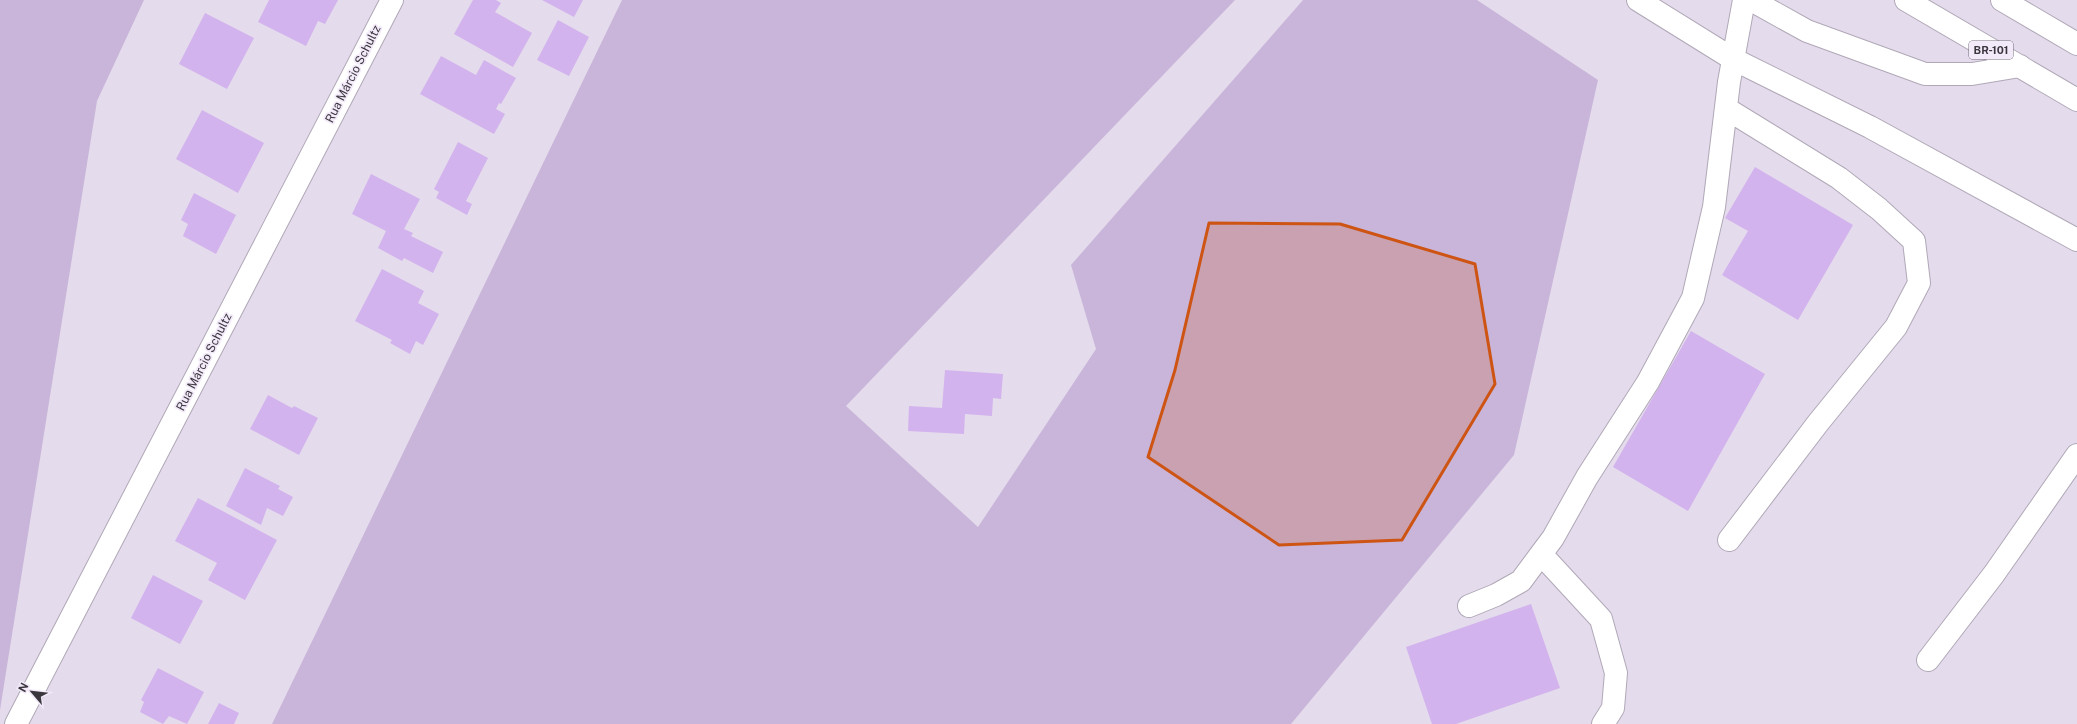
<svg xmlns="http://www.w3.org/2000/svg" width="2077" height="724" font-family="'Public Sans',sans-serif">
	<rect width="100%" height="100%" fill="#e4dbec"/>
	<path fill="#c9b5d9" d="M0 0H144L97 101 0 710Z
		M622 0H1235L846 406 978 527 1096 349 1071 265 1303 0H1477L1598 80 1514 455 1291 724H272Z"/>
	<path fill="#d3b3ed" d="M269 0H338L325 24 318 21 306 46 258 22Z
		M473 0H496L501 3 495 12 532 33 513 67 454 34Z
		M542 0H583L574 17Z
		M205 13 254 38 227 89 179 64Z
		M558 20 589 37 569 76 537 60Z
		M441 56 476 75 484 60 516 78 501 104 499 103 496 109 505 114 494 134 420 94Z
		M202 110 264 143 238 193 176 159Z
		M458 142 488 158 466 201 472 204 467 215 436 198 439 192 434 189Z
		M1755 167 1853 225 1798 320 1722 275 1748 231 1725 218Z
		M371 174 420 199 404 229 413 233 411 236 443 252 433 273 404 258 402 261 378 248 386 231 352 214Z
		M194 193 236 215 216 254 183 236 188 224 181 220Z
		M382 269 424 291 418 303 439 314 423 345 416 341 410 354 390 343 392 340 355 321Z
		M1691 331 1765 374 1688 511 1613 467Z
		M945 370 1003 374 1001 399 993 398 992 416 965 414 964 434 908 431 909 406 942 408Z
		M268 395 292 408 294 406 318 418 299 455 250 429Z
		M245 468 280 486 278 489 293 497 283 516 267 508 261 525 226 506Z
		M198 498 277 540 245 600 208 580 217 563 175 541Z
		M153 575 203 601 180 644 131 618Z
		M1531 604 1560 688 1456 724H1432L1406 647Z
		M158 668 204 692 187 724 169 716 163 724 140 712 144 702 141 700Z
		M219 703 239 713 234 724H208Z"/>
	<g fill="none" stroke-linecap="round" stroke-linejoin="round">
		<defs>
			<path id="minor" d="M1638 0 1733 59 1870 127 2077 240
				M1727 109 1839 178 1879 209 1914 241 1919 283 1896 327 1818 423 1729 540
				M1541 554 1601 619 1616 673 1613 708 1603 724
				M1469 606 1496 595 1521 581 1541 554 1553 538 1587 477 1648 382 1693 298 1714 207 1729 82 1744 0
				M1928 660 1994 574 2077 455
				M16 724 392 0"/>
			<path id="highway" d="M1751 0 1807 31 1925 74H1972L2020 66
				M1906 0 2077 100
				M2002 0 2077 44"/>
		</defs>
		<use href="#minor" stroke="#b0a8b7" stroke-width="24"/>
		<use href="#highway" stroke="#b0a8b7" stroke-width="24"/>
		<use href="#minor" stroke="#fff" stroke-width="22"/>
		<use href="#highway" stroke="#fff" stroke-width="22"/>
	</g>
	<path fill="#ce5413" fill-opacity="0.2" stroke="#ce5413" stroke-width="3" stroke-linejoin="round" d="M1209 223 1340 224 1475 264 1495 384 1402 540 1279 545 1148 457 1175 370Z"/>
	<g text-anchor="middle" stroke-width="3.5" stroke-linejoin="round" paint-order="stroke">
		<rect fill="#f2e9f9" stroke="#716c75" stroke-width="1" x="1969" y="41" width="44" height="18" rx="3"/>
		<g font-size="11" font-weight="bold" fill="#3a363d">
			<text x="1991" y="54">BR-101</text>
		</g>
		<g font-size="12" fill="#3a363d" stroke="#f2e9f9">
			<text transform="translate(353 74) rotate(-63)" y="4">Rua Márcio Schultz</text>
			<text transform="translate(204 362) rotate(-63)" y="4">Rua Márcio Schultz</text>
		</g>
	</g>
	<g transform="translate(32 692) rotate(298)" stroke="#f2e9f9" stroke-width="3" paint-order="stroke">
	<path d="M0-3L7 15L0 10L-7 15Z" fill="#3a363d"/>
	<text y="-6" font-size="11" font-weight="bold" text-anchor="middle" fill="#3a363d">N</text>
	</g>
</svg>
